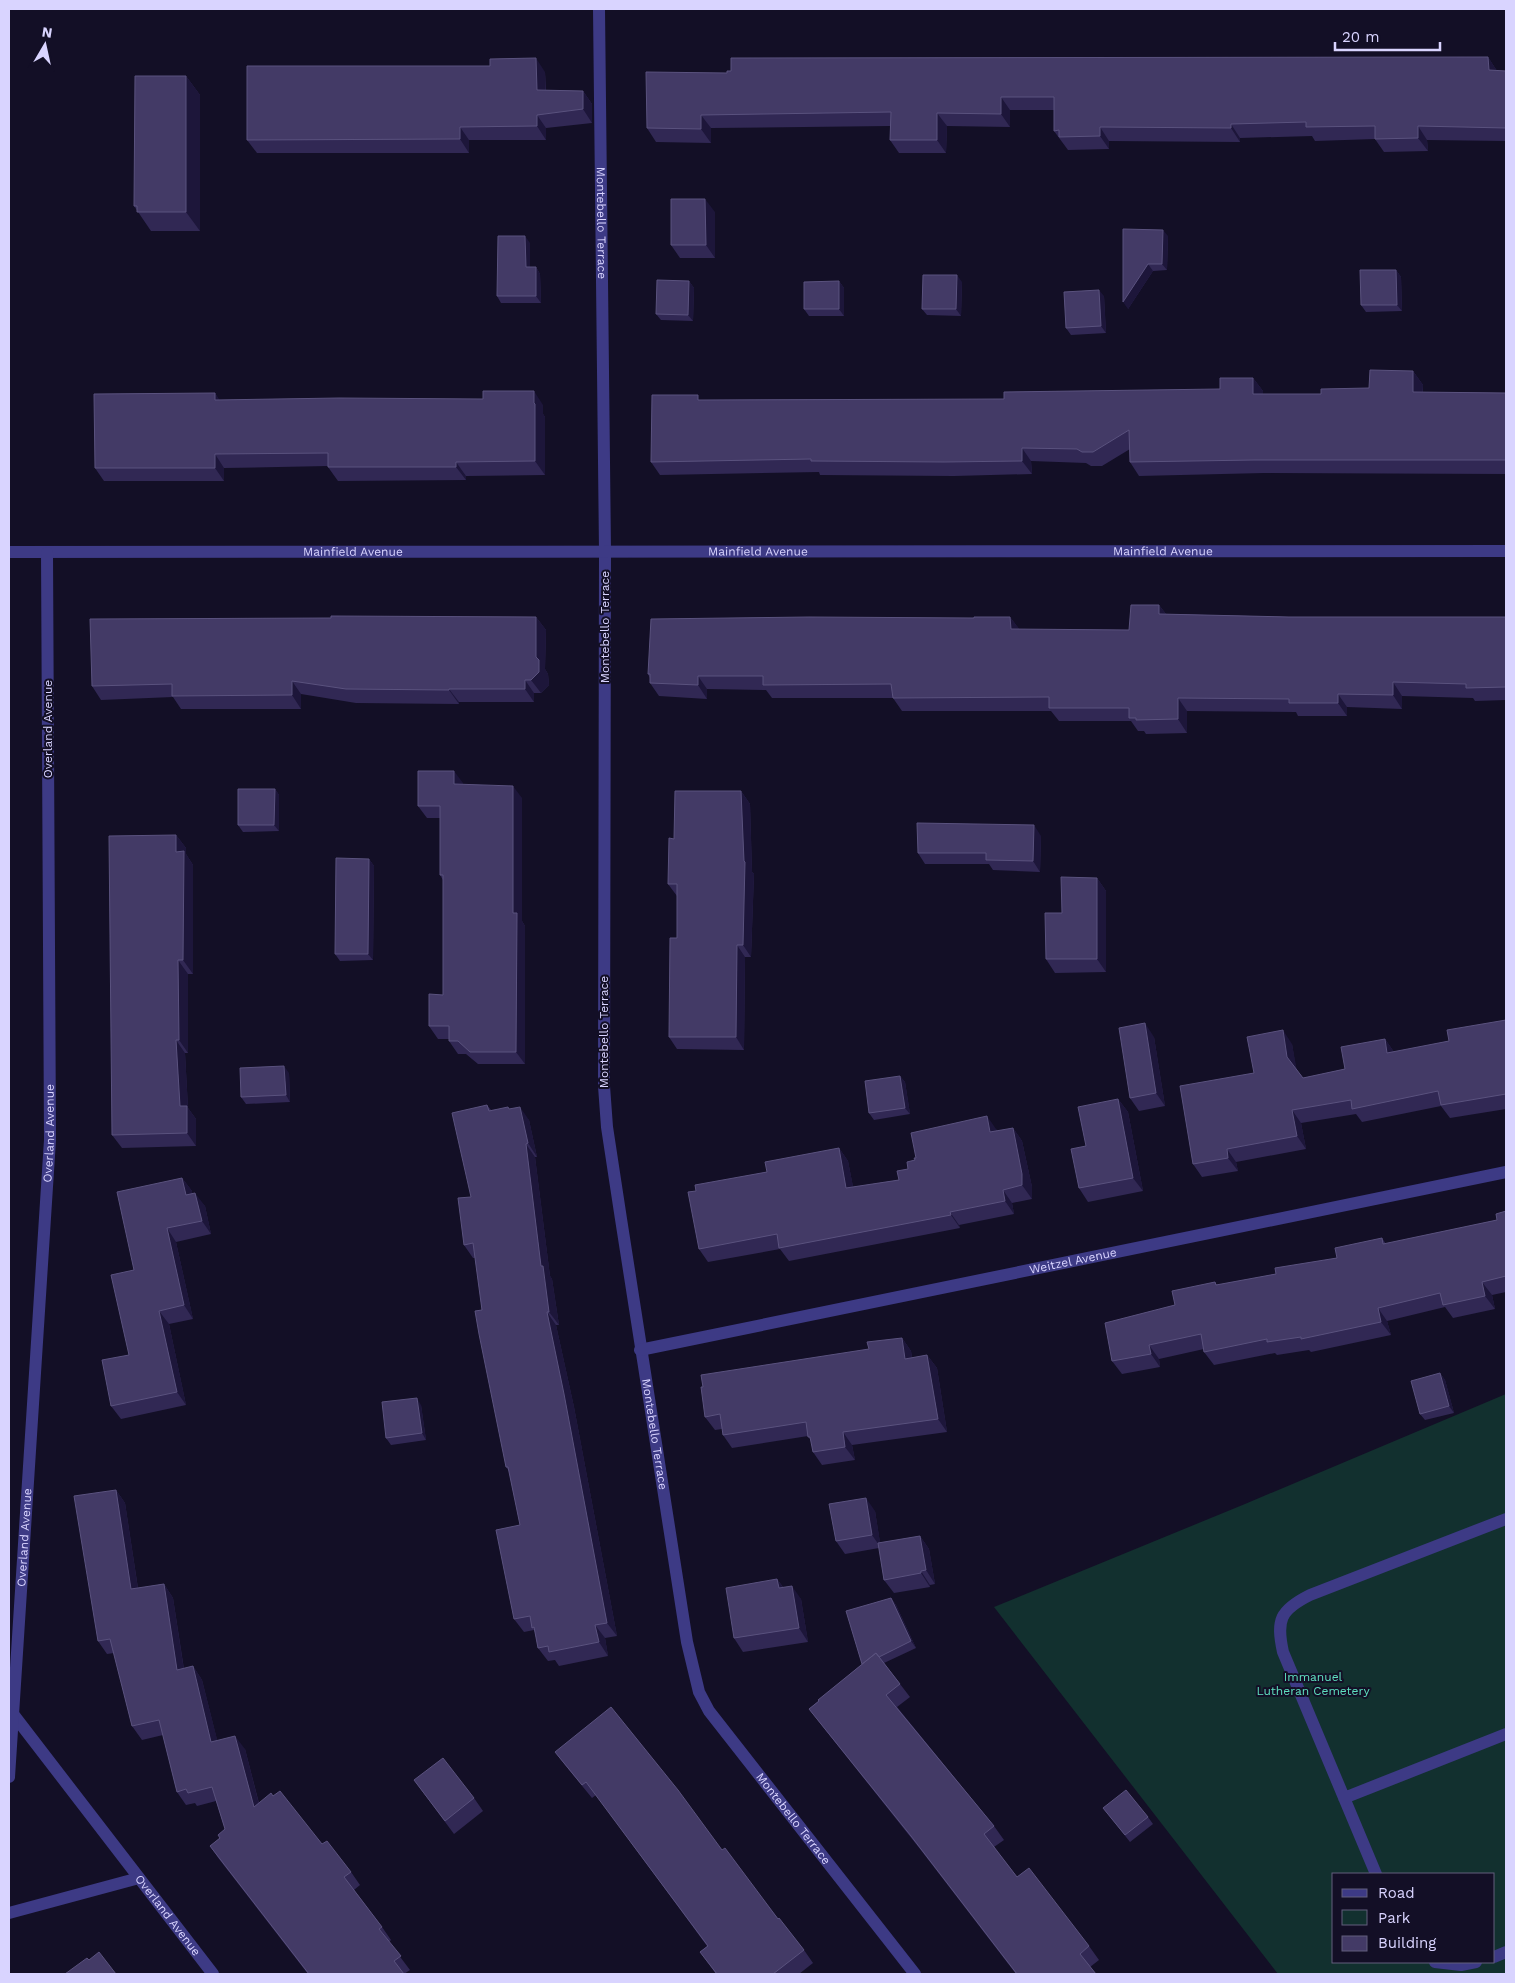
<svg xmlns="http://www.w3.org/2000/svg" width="1515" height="1983" font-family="'Work Sans',sans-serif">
	<rect width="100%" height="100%" fill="#130f26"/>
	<path fill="#12302f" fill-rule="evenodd" d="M1506 1394V1974H1278L994 1607 1245 1504ZM1334 1874H1494V1962H1334Z"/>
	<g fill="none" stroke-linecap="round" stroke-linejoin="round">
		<path stroke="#3d3a85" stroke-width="12" d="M1344 1798 1506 1734
			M1376 1874 1283 1652C1276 1620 1280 1610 1310 1595L1506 1519
			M1494 1957 1506 1952
			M1435 1962 1461 1965 1476 1962"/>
		<g stroke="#3d3a85" stroke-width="12">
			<path id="s1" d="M599 9 605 552 604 1086 607 1127 621 1219 687 1642 699 1692 709 1711 915 1974"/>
			<path id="s2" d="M9 552 1506 551"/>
			<path id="s3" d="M640 1350 1506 1172"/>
			<path id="s4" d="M13 1714 213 1974"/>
			<path id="s5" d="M9 1777 50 1140 47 553"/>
			<path d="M9 1913 139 1878"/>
		</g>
	</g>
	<path fill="#312854" d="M1488 57 1497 71H1506V141L1427 140 1428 151 1384 152 1375 139 1315 141 1312 136 1240 138V142L1109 141V149L1068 150 1054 131V110H1010V127L947 126 946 153H899L890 140V126L711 128V143L656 142 647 128 727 73Z
		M545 72 546 90 583 91 592 104V123L546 128V140H469V153H257L247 140Z
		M186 76 200 95V231H151L134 206Z
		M715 212V258H680L671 245Z
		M1123 229 1168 236 1167 270 1153 271 1128 309Z
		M530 243V267H536L540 274 541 303H501L497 296Z
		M1396 270 1401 277 1402 311 1366 312 1361 305Z
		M689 281 694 288 693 321 661 320 656 314Z
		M839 281 844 288V316H809L804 309Z
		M962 282 961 316 927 315 922 309Z
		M1104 296 1106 333 1071 335 1066 328Z
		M1413 371 1423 385V392L1506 393V474L1264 473 1139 476 1130 462V449L1102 466H1091L1086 463 1031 461 1032 474 954 476 820 475 819 472 660 475 651 462 702 400 1004 399 1220 389 1253 378 1263 391V394H1321L1369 388Z
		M215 393 219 400 543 405V414L545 417V475L466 476V480L338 481 328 467V466L224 468V481H104L95 468Z
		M1159 605 1166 614 1289 617H1506V700L1475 701 1473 698 1402 696V709L1347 707V716H1298L1296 712 1187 711V733L1146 734 1144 731H1138L1131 721H1059L1051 711H902L893 698H772L766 690 707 689V699L659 696 650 683V678L648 674 974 618 1010 617 1019 629 1129 630Z
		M536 617 546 630 545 669 548 674 549 685 541 693H534V702H459V704L356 703 301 694V709H181L173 697 101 700 92 686Z
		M463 783V785L522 798V921L525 926V1064H478L466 1054H458L449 1041V1039H438L429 1026 443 995V880L440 875V818H427L418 806Z
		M275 789 279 795V831L243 832 238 825Z
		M741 791 750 804 752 872 754 874 751 957H745L744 1050 677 1049 669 1037 677 938V896L668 884 674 839Z
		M176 835 186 848V854L193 865V974H188V1053H185L188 1108 196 1119V1146L122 1148 112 1135Z
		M1041 836 1040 872 993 870 989 864H925L918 853Z
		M369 859 374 866 373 960 340 961 335 954Z
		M1097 878 1106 891V972L1055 973 1046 959 1062 913Z
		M1506 1020V1109L1450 1118 1441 1106 1362 1122 1356 1114 1301 1123 1306 1149 1236 1162 1238 1171 1202 1177 1193 1164 1254 1073 1292 1044 1296 1069 1303 1078 1345 1069 1385 1039 1394 1052 1449 1041Z
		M1154 1037 1165 1106 1139 1111 1130 1098Z
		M289 1073 290 1102 246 1104 241 1097Z
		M900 1076 905 1082 910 1114 874 1120 869 1113Z
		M1118 1099 1128 1112 1143 1191 1088 1202 1079 1188 1086 1146Z
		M487 1105 491 1110 509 1109 529 1120 537 1157H535L550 1276 552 1279 559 1325H556L574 1407 617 1636 605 1638 608 1656 559 1666 555 1660 548 1661 538 1648 535 1632 534 1630 524 1632 514 1619 520 1525 509 1471 506 1467 482 1310 475 1258H473L464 1245 471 1197Z
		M1013 1128 1022 1141 1032 1187V1199L1012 1203 1014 1214 959 1225 960 1228 789 1261 780 1249 708 1262 699 1249 696 1191 767 1172 839 1148 848 1161 853 1187 899 1180 915 1160 996 1129 997 1131Z
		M182 1178 192 1191V1194L205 1206 211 1234 176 1242 193 1319 169 1324 186 1405 121 1419 111 1406 129 1355 134 1270Z
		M1506 1211V1292L1492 1295 1495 1309 1453 1318 1445 1307 1387 1321 1391 1335 1311 1352 1309 1350 1277 1355 1275 1353 1214 1365 1204 1352V1349L1159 1359 1160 1367 1122 1374 1112 1361 1175 1305 1215 1282 1217 1285 1276 1274 1337 1258 1382 1238 1386 1244 1497 1220Z
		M902 1338 911 1351 912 1358 927 1355 937 1368 947 1432 852 1445 855 1460 822 1465 813 1452 811 1441 808 1436 732 1448 723 1435 722 1429 715 1430 705 1417 869 1349Z
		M1440 1373 1445 1380 1454 1413 1425 1420 1420 1414Z
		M421 1405 426 1440 391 1445 386 1438Z
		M116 1490 125 1503 138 1588 164 1584 173 1598 184 1669 193 1666 202 1680 217 1740 245 1749 259 1803 273 1796 351 1872 360 1885 354 1890 382 1927 391 1940 389 1942 410 1970 404 1974H308L219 1859 210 1846 220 1838 225 1829 216 1801 197 1806 195 1803 186 1805 177 1792 163 1735 142 1740 132 1726 114 1653 107 1654 98 1641Z
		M875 1511 880 1543 920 1536 929 1549 935 1584 930 1585V1587L894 1593 884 1580 879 1548 845 1554 836 1541Z
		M777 1579 783 1587 801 1599 808 1642 743 1652 734 1638Z
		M891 1598 896 1605 916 1648 884 1663 900 1684 910 1697 897 1707 994 1826 1004 1840 994 1847 1017 1877 1089 1946 1099 1960 1090 1967 1096 1974H1016L920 1849 819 1722 809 1709 862 1664Z
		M555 1752 722 1850 804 1950 813 1963 799 1974H716L700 1952 707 1946 596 1795 592 1798 565 1765Z
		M414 1780 474 1798 483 1811 454 1834Z
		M1103 1808 1148 1817 1153 1824 1130 1842Z"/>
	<path fill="#1d163a" d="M1488 57 1497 71 1489 70Z
		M536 58 545 72 546 104 537 90Z
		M186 76 200 95V231L186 212Z
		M583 91 592 104V123L583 109Z
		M1001 97 1010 110V127L1001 114Z
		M937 113 947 126 946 153 937 140Z
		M537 115 546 128V140L537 126Z
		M701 115 711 128V143L701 129Z
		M1231 124 1240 138V142L1231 128Z
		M1418 126 1427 140 1428 151 1418 138Z
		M460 127 469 140V153L460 139Z
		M1100 127 1109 141V149L1100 136Z
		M705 199 715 212V258L706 245Z
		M1163 230 1168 236 1167 270 1162 264Z
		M525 236 530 243V274L526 267Z
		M1148 264 1153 271 1128 309 1123 302Z
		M536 267 540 274 541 303 536 296Z
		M1396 270 1401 277 1402 311 1397 305Z
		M957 275 962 282 961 316 956 309Z
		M689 281 694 288 693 321 688 315Z
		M839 281 844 288V316L839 309Z
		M1099 290 1104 296 1106 333 1101 326Z
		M1413 371 1423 385 1422 405 1413 392Z
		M1253 378 1263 391V408L1253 394Z
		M534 391 543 405V414L545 417V475L535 461Z
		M215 393 224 407 215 400Z
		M1022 448 1031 461 1032 474 1022 461Z
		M215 454 224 468V481L215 468Z
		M456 462 466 476V480L456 467Z
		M1159 605 1169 618 1159 614Z
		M536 617 546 630 545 669 548 674 549 685 541 693 531 680 536 657Z
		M1010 617 1020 630 1011 629Z
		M698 676 707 689V699L698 685Z
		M525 680 534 693V702L525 689Z
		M292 681 301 694V709L292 695Z
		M1393 682 1402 696V709L1393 695Z
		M449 689 459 702V704L449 690Z
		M1338 694 1347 707V716L1338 703Z
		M1178 698 1187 711V733L1178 719Z
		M454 771 463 783V797L454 784Z
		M513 786 522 798V921L525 926V1064L516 1052 513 913Z
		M275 789 279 795V831L274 825Z
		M741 791 750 804 752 872 754 874 751 957 743 945 744 861Z
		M1034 825 1041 836 1040 872 1033 861Z
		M176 835 186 848V854L193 865V974L183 960 176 852Z
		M369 859 374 866 373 960 368 954Z
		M1097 878 1106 891V972L1097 959Z
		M737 945 745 957 744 1050 736 1037Z
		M178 960 188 974V1053L179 1040Z
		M1145 1023 1154 1037 1165 1106 1156 1093Z
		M1283 1030 1292 1044 1297 1071 1287 1057Z
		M1385 1039 1394 1052 1387 1053Z
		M176 1040 185 1053 188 1108 196 1119V1146L187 1133 180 1106Z
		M284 1066 289 1073 290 1102 286 1095Z
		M900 1076 905 1082 910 1114 905 1108Z
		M1118 1099 1128 1112 1143 1191 1133 1178Z
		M520 1107 529 1120 537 1157 528 1143Z
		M1292 1110 1301 1123 1306 1149 1297 1136Z
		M987 1116 996 1129 1000 1146 990 1132Z
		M1013 1128 1022 1141 1032 1187V1199L1022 1185Z
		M526 1144 535 1157 550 1276 552 1279 559 1325 549 1312 541 1266Z
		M839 1148 848 1161 856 1202 846 1188Z
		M1227 1149 1236 1162 1238 1171 1228 1158Z
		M182 1178 192 1191 195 1209 186 1195Z
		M1003 1190 1012 1203 1014 1214 1005 1201Z
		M195 1193 205 1206 211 1234 202 1221Z
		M950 1212 959 1225 960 1228 951 1215Z
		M167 1228 176 1242 193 1319 184 1305Z
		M1482 1282 1492 1295 1495 1309 1485 1296Z
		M1378 1308 1387 1321 1391 1335 1381 1322Z
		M159 1311 169 1324 186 1405 177 1392Z
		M547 1312 556 1325 574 1407 617 1636 607 1623Z
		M902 1338 911 1351 914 1372 905 1359Z
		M1149 1345 1159 1359 1160 1367 1151 1354Z
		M927 1355 937 1368 947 1432 938 1419Z
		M1440 1373 1445 1380 1454 1413 1449 1406Z
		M417 1398 421 1405 426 1440 422 1433Z
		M843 1432 852 1445 855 1460 845 1447Z
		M116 1490 125 1503 140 1602 131 1589Z
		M866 1498 875 1511 881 1548 872 1535Z
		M920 1536 929 1549 935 1584 926 1570Z
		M921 1571 930 1585V1587L921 1573Z
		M777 1579 787 1593 779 1588Z
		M164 1584 173 1598 186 1684 177 1670Z
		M792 1586 801 1599 808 1642 799 1628Z
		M891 1598 896 1605 916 1648 911 1641Z
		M595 1625 605 1638 608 1656 599 1642Z
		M193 1666 202 1680 221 1755 211 1742Z
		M235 1736 245 1749 263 1820 254 1807Z"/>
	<path fill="#433a66" stroke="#5a527e" d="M1488 57 1489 70 1506 71V128L1418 126V138L1375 139V126L1306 127V122L1231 124V128L1100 127V136L1059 137V130L1054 131V97H1001V114L937 113V140H890L891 112 701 115V129L647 128 646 72 727 73V71H731V58Z
		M536 58 537 90 583 91V109L537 115V126L460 127V139L247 140V66H490V59Z
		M135 76H186V212H137V206H134Z
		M671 199H705L706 245H671Z
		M1123 229 1163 230 1162 264H1148L1123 302Z
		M498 236H525L526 267H536V296H497Z
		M1360 270H1396L1397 305H1361Z
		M923 275H957L956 309H922Z
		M657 280 689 281 688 315 656 314Z
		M839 281V309H804V282Z
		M1099 290 1101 326 1066 328 1064 292Z
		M1370 370 1413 371V392L1506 393V460H1254L1130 462 1129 430 1093 452H1082L1077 449 1022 448V461L944 462 811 461V459L651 462 652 395H698V400L1004 399V392L1220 389V378H1253V394H1321V389L1369 388Z
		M483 391H534V403L535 404V461L456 462V467H328V453L215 454V468H95L94 394 215 393V400L339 398 483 399Z
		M1131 605H1159V614L1289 617H1506V687L1466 688V684L1393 682V695L1338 694V703H1289V699L1178 698V719L1136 720V718H1129V708H1049V697L893 698 891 684 763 685V676H698V685L650 683V674H648L651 619 809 617 974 618V617H1010L1011 629 1129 630Z
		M331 616 536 617V657L539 660V672L531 680H525V689H449V690L346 689 292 681V695L172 696V684L92 686 90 619 331 618Z
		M418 771H454V784L513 786V913H517L516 1052H470L458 1041H449V1026H429V994L443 995V875H440V806H418Z
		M238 789H275L274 825H238Z
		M675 791H741L744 861 745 862 743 945H737L736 1037H669L670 938H677V884H668L669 838 674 839Z
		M917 823 1034 825 1033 861 986 860V853H918Z
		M176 835V852L184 851 183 960H178L179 1040H176L180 1106H187V1133L112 1135 109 836Z
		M336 858 369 859 368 954H335Z
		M1061 877 1097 878V959H1046L1045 913H1062Z
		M1506 1020V1094L1441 1105 1438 1091 1352 1109 1351 1100 1292 1110 1297 1136 1227 1149 1228 1158 1193 1164 1180 1086 1254 1073 1247 1037 1283 1030 1287 1057 1303 1078 1345 1069 1341 1047 1385 1039 1387 1053 1449 1041 1447 1030Z
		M1145 1023 1156 1093 1130 1098 1119 1028Z
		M284 1066 286 1095 241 1097 240 1068Z
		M900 1076 905 1108 869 1113 865 1081Z
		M1118 1099 1133 1178 1079 1188 1071 1149 1086 1146 1078 1107Z
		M487 1105 489 1111 508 1107 509 1109 520 1107 528 1143 526 1144 541 1266H543L549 1312H547L564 1394 607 1623 595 1625 599 1642 549 1652 548 1646 538 1648 534 1627 532 1628 530 1616 514 1619 496 1530 520 1525 508 1467H506L479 1334 475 1311 482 1310 473 1243 464 1245 458 1198 471 1197 452 1113Z
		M987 1116 990 1132 1013 1128 1022 1174V1185L1003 1190 1005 1201 950 1212 951 1215 779 1248 777 1234 699 1249 688 1192 696 1191 695 1185 767 1172 765 1162 839 1148 846 1188 899 1180 897 1171 908 1169 907 1162 915 1160 914 1158H916L911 1133Z
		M182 1178 186 1195 195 1193 202 1221 167 1228 184 1305 159 1311 177 1392 111 1406 102 1360 129 1355 111 1275 134 1270 117 1192Z
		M1506 1211V1276L1482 1282 1485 1296 1443 1305 1440 1293 1378 1308 1381 1322 1301 1339V1337L1267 1342V1339L1204 1352 1201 1334 1149 1345 1151 1354 1112 1361 1105 1323 1175 1305 1172 1291 1215 1282 1216 1285 1276 1274 1275 1268 1337 1258 1335 1248 1382 1238 1383 1244 1497 1220 1496 1214Z
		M902 1338 905 1359 927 1355 938 1419 843 1432 845 1447 813 1452 810 1437H808L806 1422 723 1435 720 1414 705 1417 701 1387H703L701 1375 869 1349 867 1342Z
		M1440 1373 1449 1406 1420 1414 1411 1381Z
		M417 1398 422 1433 386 1438 382 1402Z
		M116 1490 131 1589 164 1584 177 1670 193 1666 211 1742 235 1736 254 1807 271 1793 273 1796 280 1791 322 1844 327 1841 351 1872 344 1877 382 1927 379 1929 401 1956 394 1961 404 1974H309L210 1846 220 1838 218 1835 225 1829 212 1787 188 1793 186 1789 177 1792 159 1720 132 1726 110 1639 98 1641 74 1496Z
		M866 1498 872 1535 836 1541 829 1504Z
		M920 1536 926 1570 921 1571V1573L884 1580 878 1543Z
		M777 1579 779 1588 792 1586 799 1628 734 1638 726 1588Z
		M891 1598 911 1641 879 1657 876 1653 862 1664 846 1611Z
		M876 1653 900 1684 886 1695 994 1826 984 1834 1017 1877 1029 1868 1089 1946 1080 1954 1096 1974H1017L911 1836 809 1709 819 1701 818 1700Z
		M611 1707 678 1790 722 1850 725 1848 778 1919 779 1918 804 1950 773 1974H717L700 1952 708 1946 586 1782 582 1785 555 1752Z
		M443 1758 474 1798 445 1821 414 1780Z
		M1126 1790 1148 1817 1125 1835 1103 1808Z
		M99 1952 116 1974H65L87 1958 89 1960Z"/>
	<g text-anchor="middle" stroke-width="4" stroke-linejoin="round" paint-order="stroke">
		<g font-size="12" fill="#d9d4ff" stroke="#130f26">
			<text dy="4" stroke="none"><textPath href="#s1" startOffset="214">Montebello Terrace</textPath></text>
			<text dy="4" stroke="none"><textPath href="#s2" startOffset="344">Mainfield Avenue</textPath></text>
			<text dy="4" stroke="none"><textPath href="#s2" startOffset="749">Mainfield Avenue</textPath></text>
			<text dy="4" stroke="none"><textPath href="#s2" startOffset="1154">Mainfield Avenue</textPath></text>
			<text transform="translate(605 627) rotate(-90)" y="4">Montebello Terrace</text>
			<text transform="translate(48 729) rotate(-90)" y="4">Overland Avenue</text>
			<text transform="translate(604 1032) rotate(-90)" y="4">Montebello Terrace</text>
			<text dy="4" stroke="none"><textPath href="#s5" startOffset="645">Overland Avenue</textPath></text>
			<text dy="4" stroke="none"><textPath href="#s3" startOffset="442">Weitzel Avenue</textPath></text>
			<text dy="4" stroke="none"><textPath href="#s1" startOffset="1429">Montebello Terrace</textPath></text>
			<text dy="4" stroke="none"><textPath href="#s5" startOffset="240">Overland Avenue</textPath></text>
			<text dy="4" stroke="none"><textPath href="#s1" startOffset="1849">Montebello Terrace</textPath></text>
			<text dy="4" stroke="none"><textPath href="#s4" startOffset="254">Overland Avenue</textPath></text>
		</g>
		<g font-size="12" fill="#5fe0c0" stroke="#130f26">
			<text x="1313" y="1681">Immanuel<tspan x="1313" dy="14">Lutheran Cemetery</tspan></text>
		</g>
	</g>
	<rect width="1515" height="1983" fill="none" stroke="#d9d4ff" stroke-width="20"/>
	<rect x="1332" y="1873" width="162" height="90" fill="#130f26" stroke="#625e7d"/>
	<rect x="1342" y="1889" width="25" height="8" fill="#3d3a85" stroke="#625e7d"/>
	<text x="1378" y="1898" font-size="15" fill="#d9d4ff">Road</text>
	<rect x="1342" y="1910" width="25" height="15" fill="#12302f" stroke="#625e7d"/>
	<text x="1378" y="1923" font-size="15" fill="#d9d4ff">Park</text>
	<rect x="1342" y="1936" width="25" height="15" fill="#433a66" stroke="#625e7d"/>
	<text x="1378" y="1948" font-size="15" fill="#d9d4ff">Building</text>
	<g transform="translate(45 45) rotate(9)" stroke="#130f26" stroke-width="4" paint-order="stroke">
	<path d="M0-4L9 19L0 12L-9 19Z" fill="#d9d4ff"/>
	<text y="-8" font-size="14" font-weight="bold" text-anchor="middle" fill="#d9d4ff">N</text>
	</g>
	<path d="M1335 42v8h105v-8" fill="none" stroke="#d9d4ff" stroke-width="2.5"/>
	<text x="1342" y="42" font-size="15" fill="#d9d4ff" stroke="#130f26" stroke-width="4" paint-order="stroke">20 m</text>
</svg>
